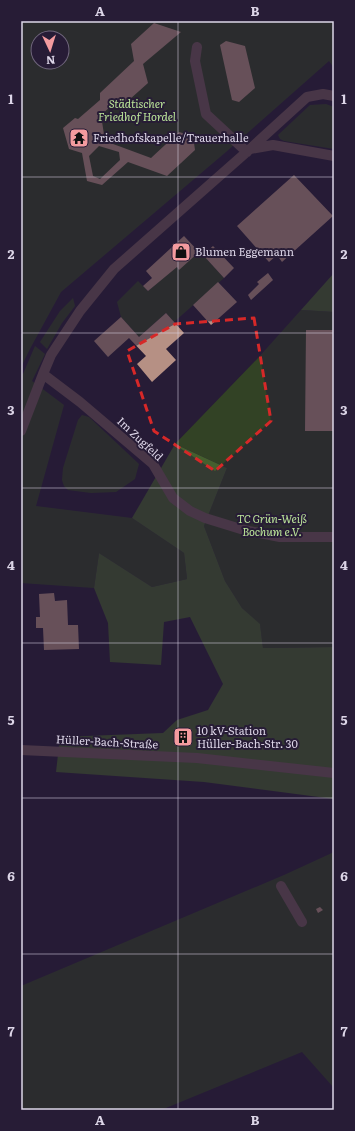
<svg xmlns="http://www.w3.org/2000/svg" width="355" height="1131" font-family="Literata,serif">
	<rect width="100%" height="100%" fill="#271c36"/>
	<path fill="#324225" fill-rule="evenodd" d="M21 21H334V68L329 61 226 152 61 292 31 347 21 367ZM38 38H62V62H38Z
		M326 104 334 107V149L284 141 280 139 278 135 310 105Z
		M199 252 203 256V255L224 278 174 322 166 313 139 337 121 317 117 302 138 281 148 291 176 266 179 269Z
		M73 298 75 306 62 323 47 349 40 342 60 311Z
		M301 310 334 312V647L263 648 260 625 242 608 225 581 204 526 227 468 175 444 258 358Z
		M35 346 45 354 32 381 64 405 36 506 132 518 184 553 187 579 152 587 99 553 94 588 21 583V373L23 374Z
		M82 415 89 417 139 464 135 479 116 492 91 493 68 490 64 486 62 480 63 468 78 420Z
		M334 852V1088L302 1052 161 1110H21V986L284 875Z"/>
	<path fill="#455f2e" d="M334 273V312L301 310Z
		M175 444 227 468 204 526 225 581 242 608 260 624 263 648 334 647V799L204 782 56 772 60 737 163 733 177 720 208 710 223 684 190 617 164 622 161 665 110 662 108 623 94 588 99 553 152 587 187 579 184 553 132 518Z"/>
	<path fill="#b69084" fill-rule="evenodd" d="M154 23 181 32 143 64 148 83 120 108 110 107 101 115 105 141 151 158 179 132 193 136 195 150 167 176 128 162 102 185 87 181 82 153 69 149 63 128 75 118 78 119 100 100V93L134 61 131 44ZM99 146 119 152 120 160 100 179 93 176 89 156Z
		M226 41 245 46 255 88 239 102 232 100 220 45Z
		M294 175 333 216 282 262 277 255 269 262 237 226Z
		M184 236 199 252 179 270 177 267 148 291 143 286 152 278 146 271Z
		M213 246 234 268 224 278 203 255Z
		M268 273 273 280 251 300 248 295 259 284 257 282Z
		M218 282 237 302 211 325 193 305Z
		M166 313 184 333 166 349 176 360 152 382 137 364 146 356 129 338 108 357 94 341 121 317 139 337Z
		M306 330H334V431H305Z
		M54 593 55 601 67 600 68 625H78L79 649 44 650 43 628H36V617H40L39 594Z
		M178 733H188V741L178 740Z
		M320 907 323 910 318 913 316 909Z"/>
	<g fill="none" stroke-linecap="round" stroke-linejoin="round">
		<path stroke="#72575b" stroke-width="10" d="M197 47 195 61 206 114 247 152
			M250 149 273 145 334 156
			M43 374 80 402 153 464 173 498 190 511 205 518 244 530 280 537H334
			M21 431 43 374 51 355 80 311 114 269 250 149 307 97 323 94 334 96
			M21 750 197 758 334 773
			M281 886 302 922"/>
	</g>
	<path d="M0 0H355V1131H0ZM254 318 271 421 215 471 154 431 127 351 175 324Z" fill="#271c36" fill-opacity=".55" fill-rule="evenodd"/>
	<path fill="none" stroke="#d62828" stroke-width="3" stroke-dasharray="8 5" stroke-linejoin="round" d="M254 318 271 421 215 471 154 431 127 351 175 324Z"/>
	<path fill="none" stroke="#ddd6e8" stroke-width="1" stroke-opacity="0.55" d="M178 21V1110M21 177H334M21 333H334M21 488H334M21 643H334M21 798H334M21 954H334"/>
	<defs>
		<symbol id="temple-square" viewBox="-11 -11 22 22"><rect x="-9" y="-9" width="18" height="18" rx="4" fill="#f49b9f" stroke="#271c36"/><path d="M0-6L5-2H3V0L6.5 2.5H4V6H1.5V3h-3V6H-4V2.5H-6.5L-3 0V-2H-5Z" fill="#111"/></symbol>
		<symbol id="shop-square" viewBox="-11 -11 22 22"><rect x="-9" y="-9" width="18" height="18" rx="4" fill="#f49b9f" stroke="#271c36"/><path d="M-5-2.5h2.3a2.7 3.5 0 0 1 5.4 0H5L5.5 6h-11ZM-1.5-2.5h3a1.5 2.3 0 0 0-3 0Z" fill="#111"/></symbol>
		<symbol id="building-square" viewBox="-11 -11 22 22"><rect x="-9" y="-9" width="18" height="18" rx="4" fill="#f49b9f" stroke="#271c36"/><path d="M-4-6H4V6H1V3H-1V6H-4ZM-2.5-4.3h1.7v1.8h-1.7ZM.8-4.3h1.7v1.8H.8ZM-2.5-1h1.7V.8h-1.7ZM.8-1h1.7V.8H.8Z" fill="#111"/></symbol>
	</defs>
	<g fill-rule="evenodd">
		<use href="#temple-square" x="68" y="127" width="22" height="22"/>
		<use href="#shop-square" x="170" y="241" width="22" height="22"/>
		<use href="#building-square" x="172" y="726" width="22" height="22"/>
	</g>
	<g text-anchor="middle" stroke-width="4" stroke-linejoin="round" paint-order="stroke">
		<g font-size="11" font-style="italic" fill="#bbe599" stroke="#271c36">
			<text x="137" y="108">Städtischer<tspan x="137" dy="13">Friedhof Hordel</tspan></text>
			<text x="272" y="523">TC Grün-Weiß<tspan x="272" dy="13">Bochum e.V.</tspan></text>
		</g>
		<g font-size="11" fill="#ddd6e8" stroke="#271c36" text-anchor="start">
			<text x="93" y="142">Friedhofskapelle/Trauerhalle</text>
			<text x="195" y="256">Blumen Eggemann</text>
			<text x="197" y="735">10 kV-Station<tspan x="197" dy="13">Hüller-Bach-Str. 30</tspan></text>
		</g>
		<g font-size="11" fill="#ddd6e8" stroke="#271c36">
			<text transform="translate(140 439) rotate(43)" y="4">Im Zugfeld</text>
			<text transform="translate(107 742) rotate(3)" y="4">Hüller-Bach-Straße</text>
		</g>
	</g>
	<rect width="355" height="1131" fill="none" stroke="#271c36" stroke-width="44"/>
	<g transform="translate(50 50) rotate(176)"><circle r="19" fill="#271c36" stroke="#70667d"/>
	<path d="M0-3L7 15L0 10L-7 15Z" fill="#f49b9f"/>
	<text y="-6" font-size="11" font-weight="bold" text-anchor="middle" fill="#ddd6e8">N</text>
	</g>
	<rect x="22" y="22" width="311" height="1087" fill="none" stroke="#ddd6e8" stroke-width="1.5"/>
	<g font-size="13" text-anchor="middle" font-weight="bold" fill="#ddd6e8">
		<text x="100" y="16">A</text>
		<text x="255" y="16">B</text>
		<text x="11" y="104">1</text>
		<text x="344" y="104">1</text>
		<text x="11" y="259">2</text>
		<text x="344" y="259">2</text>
		<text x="11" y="415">3</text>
		<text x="344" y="415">3</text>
		<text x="11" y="570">4</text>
		<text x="344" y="570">4</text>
		<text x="11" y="725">5</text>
		<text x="344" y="725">5</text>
		<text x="11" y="881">6</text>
		<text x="344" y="881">6</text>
		<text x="11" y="1036">7</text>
		<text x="344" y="1036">7</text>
		<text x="100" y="1125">A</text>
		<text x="255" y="1125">B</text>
	</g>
</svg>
